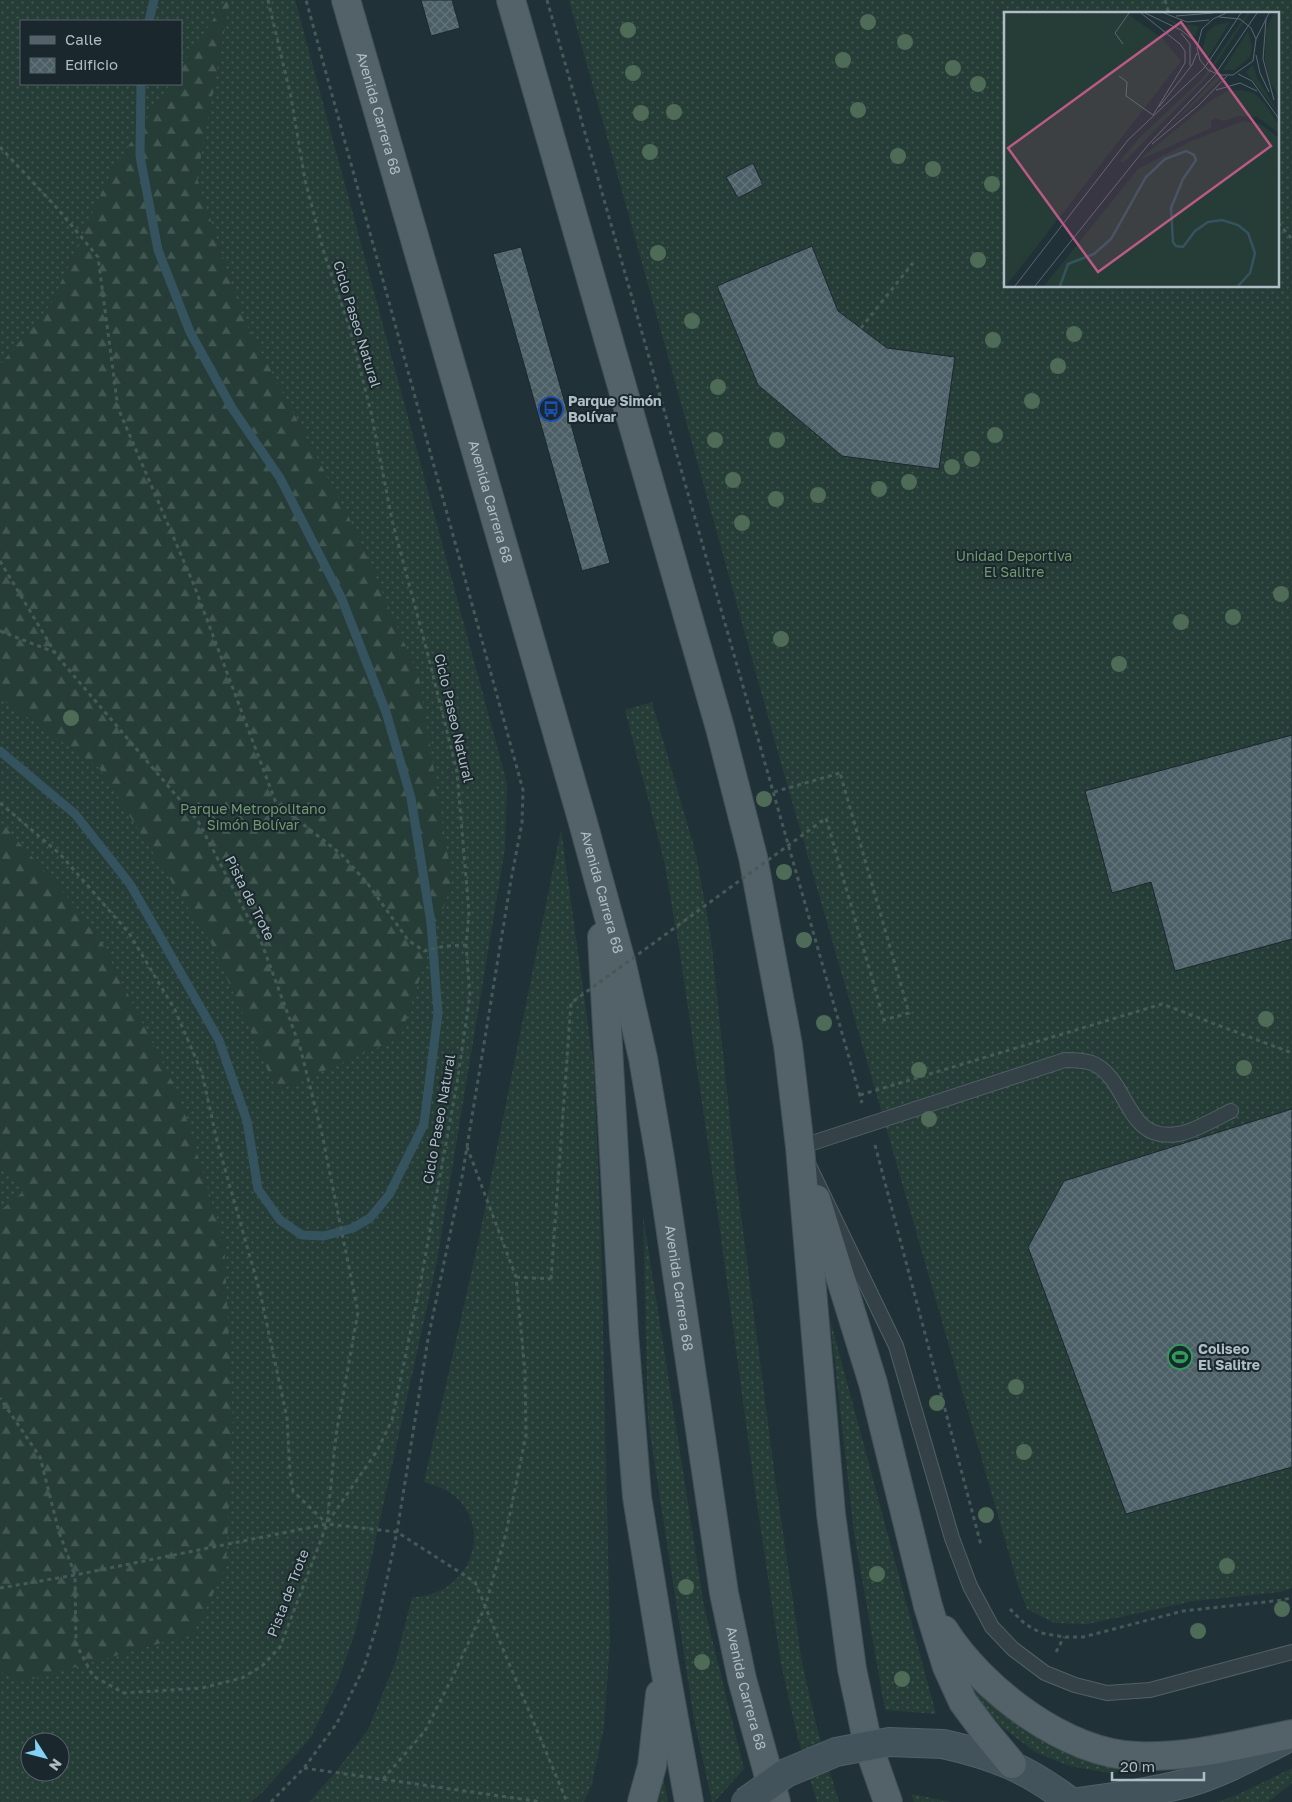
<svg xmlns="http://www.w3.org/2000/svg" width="1292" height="1802" font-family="'Golos Text',sans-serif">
	<defs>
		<pattern id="grass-dots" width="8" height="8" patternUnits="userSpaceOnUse" patternTransform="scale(1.25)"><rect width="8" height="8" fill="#263d37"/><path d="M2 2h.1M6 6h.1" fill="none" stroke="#435752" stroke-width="1.8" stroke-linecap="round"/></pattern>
		<pattern id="forest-firs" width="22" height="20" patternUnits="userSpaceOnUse" patternTransform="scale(1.25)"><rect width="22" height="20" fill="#263d37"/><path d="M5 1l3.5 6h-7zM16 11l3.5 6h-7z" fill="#435752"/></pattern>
		<pattern id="building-cross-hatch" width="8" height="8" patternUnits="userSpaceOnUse" patternTransform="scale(1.25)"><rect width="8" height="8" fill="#4c5f66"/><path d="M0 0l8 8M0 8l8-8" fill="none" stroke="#63747a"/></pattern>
	</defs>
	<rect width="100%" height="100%" fill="#213138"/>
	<path fill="url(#grass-dots)" fill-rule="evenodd" d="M0 0H295L507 783 505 848 436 1266 355 1633 338 1681 311 1737 263 1792 251 1802H0ZM21 21H181V84H21ZM30 1742H60V1772H30Z
		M569 0H1292V1588L1280 1592 1194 1601 1088 1624 1054 1623 1027 1609 1018 1585 779 756ZM1006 14H1278V286H1006Z
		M652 702 696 854 711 938 735 1169 776 1485 802 1663 818 1732 839 1802H817L798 1739 781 1664 754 1483 711 1163 679 947 664 860 625 710Z
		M561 830 594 1068 601 1240 610 1641 604 1727 592 1784 584 1802H309L335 1773 368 1730 396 1660 412 1597C463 1598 495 1537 458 1499 448 1489 436 1486 424 1482L478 1243Z
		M643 1215 704 1606 744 1769 714 1802H712L694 1719 648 1420Z
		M830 1319 936 1714 885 1710 854 1533Z
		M964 1672 1105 1763 1144 1770 1109 1773 1070 1766 1035 1752 1003 1728 974 1700Z
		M1292 1768V1783L1268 1802H1217L1237 1795Z
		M663 1777 668 1802H657Z
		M911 1794 952 1802H914Z"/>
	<path fill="url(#forest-firs)" d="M226 0H230L197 178 242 316 356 531 419 677 452 882 400 1038 277 1091 212 945 99 768 0 698V365L51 304 111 172 170 84H181V67Z
		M0 821 94 927 179 1095 224 1241 233 1420 226 1568 193 1634 22 1682 0 1672V1211L24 1191 0 1166Z"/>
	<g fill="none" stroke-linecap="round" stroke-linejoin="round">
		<path stroke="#35535e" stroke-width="9" d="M149 21 154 0
			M0 751 75 814 130 884 219 1040 247 1121 258 1189 280 1220 302 1235 324 1236 353 1228 370 1218 389 1195 424 1124 438 1013 431 923 411 798 386 712 341 597 280 478 232 408 190 332 158 250 140 156 141 84"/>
	</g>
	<path fill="url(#building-cross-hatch)" stroke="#1c292f" d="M421 0H452L460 28 431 36Z
		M753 163 763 185 738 198 726 177Z
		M812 246 838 311 887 348 955 357 939 469 842 456 758 385 717 286Z
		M521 247 610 563 582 571 493 254Z
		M1292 735V939L1175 971 1151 882 1112 893 1085 791Z
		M1292 1109V1467L1126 1514 1028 1247 1064 1181Z"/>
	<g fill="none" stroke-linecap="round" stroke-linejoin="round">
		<defs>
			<path id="service" d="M1231 1111C1217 1118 1193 1132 1178 1134 1124 1143 1130 1079 1092 1063 1083 1060 1074 1060 1065 1060L800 1147 896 1346 952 1538 970 1586 992 1627 1013 1649 1045 1673 1075 1685 1107 1693 1150 1690 1292 1652"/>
			<path id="secondary" d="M943 1744C997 1756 1027 1769 1071 1802
				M1078 1802C1115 1797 1152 1792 1187 1783 1219 1774 1252 1756 1282 1741"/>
			<g id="primary">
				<path id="s1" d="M346 0 582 819 622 965 643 1058 660 1158 724 1593 742 1679 776 1802"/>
				<path d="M511 0 720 728 753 857 788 1045 800 1147 831 1514 852 1669 868 1745 888 1802"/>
				<path d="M602 937 624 1334 637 1497 664 1663 689 1802"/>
				<path d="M816 1199 873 1383 928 1606 947 1667 963 1702 983 1729 1012 1764"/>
				<path d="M944 1630C981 1689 1067 1755 1138 1756 1190 1758 1241 1744 1292 1734"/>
				<path d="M642 1802 652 1766 660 1694"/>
			</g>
		</defs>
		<use href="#service" stroke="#526066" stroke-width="16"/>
		<use href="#secondary" stroke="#526066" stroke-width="30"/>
		<use href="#primary" stroke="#414e55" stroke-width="30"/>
		<path stroke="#445a56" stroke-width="3" stroke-dasharray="4 4" stroke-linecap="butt" d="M268 0 291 97 305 180 324 253 349 326 371 412 392 520 428 655 457 772 469 913 466 945 470 995 457 1083 418 1296 392 1420 377 1451 327 1523
			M547 0 862 1103
			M1165 0 1169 14
			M0 147 57 208 98 257 118 408 194 585 276 803 341 854 368 884 408 940 424 951 445 946 466 945
			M1278 223 1292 239
			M861 328 913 263
			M0 561 57 656 198 821 262 944 300 1047 322 1134 358 1312 336 1435 327 1524 280 1647 262 1666 242 1678 202 1688 124 1693 93 1676 76 1644 75 1575 59 1532 40 1457 0 1398
			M0 631 54 652
			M774 792 840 773
			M0 803 60 854 129 933 175 1010 202 1073 217 1141 260 1292 287 1418 290 1473 293 1491 326 1523
			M860 1095 1162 1004 1292 1053
			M875 1145 981 1545
			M516 1277 551 1279
			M0 1588 75 1575 327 1524 397 1532 475 1582 567 1802
			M1010 1609 1025 1624 1041 1633 1064 1637H1083L1183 1611 1283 1600 1292 1597
			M1056 1652 1064 1637
			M304 1768 542 1802
			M383 1779 425 1731 452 1678 485 1607 506 1533 526 1435 525 1372 516 1277 467 1147
			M271 1802 304 1768 337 1723 364 1667 377 1625 397 1532 428 1339 462 1177 511 880 522 823 523 790 306 0"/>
		<use href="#service" stroke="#344248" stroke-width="14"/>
		<use href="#secondary" stroke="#42535b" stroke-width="28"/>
		<use href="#primary" stroke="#526268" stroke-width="28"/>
		<defs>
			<path id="secondary-bridge" d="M745 1802 786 1773 836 1752 889 1742 943 1744"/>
		</defs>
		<use href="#secondary-bridge" stroke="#526066" stroke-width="30" stroke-linecap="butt"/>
		<path stroke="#445a56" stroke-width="3" stroke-dasharray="4 4" stroke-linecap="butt" d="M551 1279 571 1003 826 818 884 1020 909 1013 840 773"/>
		<use href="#secondary-bridge" stroke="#42535b" stroke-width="28"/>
	</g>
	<g fill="#4d6b56">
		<circle cx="868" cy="22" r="8"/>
		<circle cx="628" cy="30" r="8"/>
		<circle cx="905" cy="42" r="8"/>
		<circle cx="843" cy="60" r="8"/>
		<circle cx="953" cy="68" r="8"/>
		<circle cx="633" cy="73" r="8"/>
		<circle cx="978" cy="84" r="8"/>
		<circle cx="858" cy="110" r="8"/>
		<circle cx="674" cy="112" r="8"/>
		<circle cx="641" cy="113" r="8"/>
		<circle cx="650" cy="152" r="8"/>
		<circle cx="898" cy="156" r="8"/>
		<circle cx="933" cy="169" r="8"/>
		<circle cx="992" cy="184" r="8"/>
		<circle cx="658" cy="253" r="8"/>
		<circle cx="978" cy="260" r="8"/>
		<circle cx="692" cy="321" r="8"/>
		<circle cx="1074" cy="334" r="8"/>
		<circle cx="993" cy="340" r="8"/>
		<circle cx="1058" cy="366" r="8"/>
		<circle cx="718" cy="387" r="8"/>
		<circle cx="1032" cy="401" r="8"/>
		<circle cx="995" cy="435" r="8"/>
		<circle cx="715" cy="440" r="8"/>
		<circle cx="777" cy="440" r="8"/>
		<circle cx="972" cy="459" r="8"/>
		<circle cx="952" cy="467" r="8"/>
		<circle cx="733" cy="480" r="8"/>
		<circle cx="909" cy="482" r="8"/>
		<circle cx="879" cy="489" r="8"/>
		<circle cx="818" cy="495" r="8"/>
		<circle cx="776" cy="499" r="8"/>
		<circle cx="742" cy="523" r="8"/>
		<circle cx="1281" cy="594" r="8"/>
		<circle cx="1233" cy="617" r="8"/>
		<circle cx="1181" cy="622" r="8"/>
		<circle cx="781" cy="639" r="8"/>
		<circle cx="1119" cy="664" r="8"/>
		<circle cx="71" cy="718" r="8"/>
		<circle cx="764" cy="799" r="8"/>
		<circle cx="784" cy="872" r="8"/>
		<circle cx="804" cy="940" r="8"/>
		<circle cx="1266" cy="1019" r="8"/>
		<circle cx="824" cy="1023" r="8"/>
		<circle cx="1244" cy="1068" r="8"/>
		<circle cx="919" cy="1070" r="8"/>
		<circle cx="929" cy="1119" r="8"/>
		<circle cx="1016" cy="1387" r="8"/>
		<circle cx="937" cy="1403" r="8"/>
		<circle cx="1024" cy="1452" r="8"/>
		<circle cx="986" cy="1515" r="8"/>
		<circle cx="1227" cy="1566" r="8"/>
		<circle cx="877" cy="1574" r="8"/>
		<circle cx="686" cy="1587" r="8"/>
		<circle cx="1282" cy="1609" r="8"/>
		<circle cx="1198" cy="1631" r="8"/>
		<circle cx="702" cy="1662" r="8"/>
		<circle cx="902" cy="1679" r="8"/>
	</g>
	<defs>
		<symbol id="bus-ring" viewBox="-11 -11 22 22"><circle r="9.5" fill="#1a272d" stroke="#1a4fb4" stroke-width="1.5"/><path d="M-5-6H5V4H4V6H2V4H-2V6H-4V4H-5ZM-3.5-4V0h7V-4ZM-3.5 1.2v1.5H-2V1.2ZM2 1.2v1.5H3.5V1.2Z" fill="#1a4fb4"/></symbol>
		<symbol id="stadium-ring" viewBox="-11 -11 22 22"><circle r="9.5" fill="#1a272d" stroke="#2e9e5b" stroke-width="1.5"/><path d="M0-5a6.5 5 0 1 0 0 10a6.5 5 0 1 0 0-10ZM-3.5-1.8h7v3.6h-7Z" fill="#2e9e5b"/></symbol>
	</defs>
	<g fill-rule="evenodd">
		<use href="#bus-ring" x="537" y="395" width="28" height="28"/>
		<use href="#stadium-ring" x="1166" y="1343" width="28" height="28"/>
	</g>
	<g text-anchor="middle" stroke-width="4" stroke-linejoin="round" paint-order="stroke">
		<g font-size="14" fill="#afbec5" stroke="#1a272d">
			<text dy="5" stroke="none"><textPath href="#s1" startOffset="118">Avenida Carrera 68</textPath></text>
			<text transform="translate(357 324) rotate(73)" y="5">Ciclo Paseo Natural</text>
			<text dy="5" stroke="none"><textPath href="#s1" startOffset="522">Avenida Carrera 68</textPath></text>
			<text transform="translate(454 718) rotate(77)" y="5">Ciclo Paseo Natural</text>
			<text dy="5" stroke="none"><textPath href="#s1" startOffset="928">Avenida Carrera 68</textPath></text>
			<text transform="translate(250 898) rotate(63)" y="5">Pista de Trote</text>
			<text transform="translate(439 1119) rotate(-80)" y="5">Ciclo Paseo Natural</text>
			<text dy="5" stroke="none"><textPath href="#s1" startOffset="1332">Avenida Carrera 68</textPath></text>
			<text transform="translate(288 1593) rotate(-69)" y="5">Pista de Trote</text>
			<text dy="5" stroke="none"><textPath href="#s1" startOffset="1738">Avenida Carrera 68</textPath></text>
		</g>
		<g font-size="14" font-weight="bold" fill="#afbec5" stroke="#1a272d" text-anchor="start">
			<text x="568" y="406">Parque Simón<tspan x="568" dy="16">Bolívar</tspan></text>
			<text x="1198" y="1354">Coliseo<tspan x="1198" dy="16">El Salitre</tspan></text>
		</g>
		<g font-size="14" fill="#719a6f" stroke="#1a272d">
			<text x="1014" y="561">Unidad Deportiva<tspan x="1014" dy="16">El Salitre</tspan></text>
			<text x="253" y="814">Parque Metropolitano<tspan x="253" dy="16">Simón Bolívar</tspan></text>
		</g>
	</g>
	<g transform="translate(1004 12)">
		<rect width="275" height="275" fill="#213138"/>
		<path d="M0 1H122L158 26 177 49 2 274ZM152 1 175 12 195 14 191 25ZM243 1H246L203 65 119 151 116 149 135 126 198 67ZM270 1H275V86L266 69 261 48 262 17ZM226 10 203 47 199 36 203 20 211 13ZM244 19 248 35 246 45 231 58H219ZM249 53 253 66 275 102 242 60ZM212 65 218 66 166 114 199 80ZM237 78 250 81 261 92 275 113V121L253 105 235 104 219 109 212 106 207 109V116L135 148 209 87 224 79ZM239 109 256 112 275 126V274H40L134 157 185 130Z" fill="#263d37"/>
		<path d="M238 128 254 141 256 151 275 167V261L255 258 254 229 232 200 227 187 216 177 207 175 204 196 185 212 177 216 173 203 177 186 198 152 229 129ZM166 149 180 157 161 197V212L154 223 134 235 77 238 98 229 130 173 147 155ZM113 257 132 260 161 274H81Z" fill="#263d37"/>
		<path d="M29 1H40L45 5 29 25 17 16ZM49 14 68 29 58 42 39 27ZM0 192 10 207 12 219 0 232ZM17 221 31 232 13 255 0 244V238Z" fill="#263d37"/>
		<path fill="none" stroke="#35535e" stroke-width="2.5" d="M56 274 64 252 90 242 107 227 142 165 161 147 182 139 190 143 192 148 179 167 167 196 169 230 172 234 179 235 191 219 204 210 218 208 234 213 244 221 251 241 246 261 234 274"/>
		<path fill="none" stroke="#5a6970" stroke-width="1" d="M141 1 177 18 193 31M160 1 183 10 205 8M172 4 209 1M215 5 236 7 247 16 252 27 249 49 229 63H216L204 58 196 48 193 36 198 17 209 7 222 1M262 7 259 47 270 88M177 21 186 32V54M252 27 265 1M119 32 111 21 125 1M252 43 256 61 265 80M234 62 248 69 275 107M115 64 123 70 122 84 149 103 181 51V39L176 32 137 1M212 78 236 71 253 79M155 95 188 53 193 41M148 132 194 94 223 64M11 274 124 128 201 55 237 1M31 274 144 133 210 64 253 1"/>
		<path fill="#ba5a85" fill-opacity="0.15" stroke="#ba5a85" stroke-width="2.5" d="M177 10 267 134 94 260 4 136Z"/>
		<rect width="275" height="275" fill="none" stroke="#afbec5" stroke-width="2.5"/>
	</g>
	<rect x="20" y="20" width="162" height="65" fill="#1a272d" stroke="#56636a"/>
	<rect x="30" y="36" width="25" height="8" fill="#526268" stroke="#56636a"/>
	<text x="65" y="45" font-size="15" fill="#afbec5">Calle</text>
	<rect x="30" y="58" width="25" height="15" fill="url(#building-cross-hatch)" stroke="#56636a"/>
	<text x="65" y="70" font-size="15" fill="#afbec5">Edificio</text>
	<g transform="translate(45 1757) rotate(126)"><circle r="24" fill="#1a272d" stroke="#56636a"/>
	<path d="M0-4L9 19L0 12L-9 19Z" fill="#83d1f5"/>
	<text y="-8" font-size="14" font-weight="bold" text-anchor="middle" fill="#afbec5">N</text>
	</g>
	<path d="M1112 1772v8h92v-8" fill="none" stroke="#afbec5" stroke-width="2.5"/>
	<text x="1120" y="1772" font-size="15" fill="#afbec5" stroke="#1a272d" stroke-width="4" paint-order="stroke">20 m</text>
</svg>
